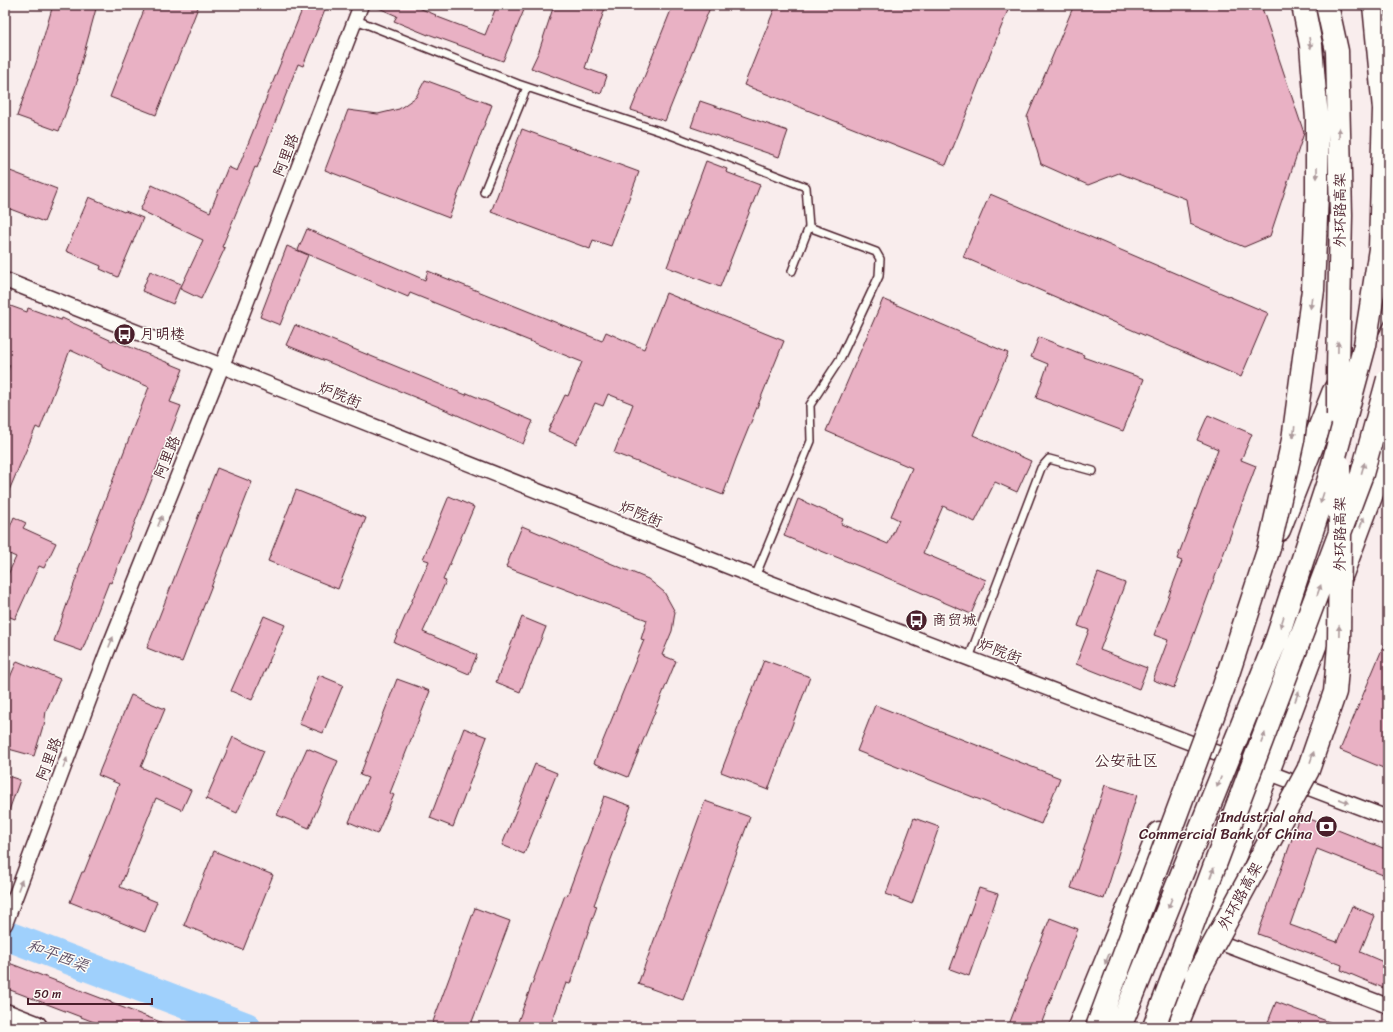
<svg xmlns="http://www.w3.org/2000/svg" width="1393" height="1032" font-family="Sriracha,'LXGW WenKai TC',sans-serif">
	<rect width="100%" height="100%" fill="#f9eded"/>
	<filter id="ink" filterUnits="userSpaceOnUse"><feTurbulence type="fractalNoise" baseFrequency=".025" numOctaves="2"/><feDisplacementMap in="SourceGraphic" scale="8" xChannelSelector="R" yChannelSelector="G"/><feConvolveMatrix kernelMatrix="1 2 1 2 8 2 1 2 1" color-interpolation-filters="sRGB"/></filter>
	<g filter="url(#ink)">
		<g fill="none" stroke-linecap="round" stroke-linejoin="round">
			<path stroke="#9fd0fc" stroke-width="30" d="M5 935 246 1027"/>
		</g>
		<path fill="#e9b1c4" stroke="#4a1f2b" d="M53 5H97L77 79H78L59 131 17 116 37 60Z
			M146 5H199L156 115 110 97Z
			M304 5H327L303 66 298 64 257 168 255 167 222 247 225 248 201 299 180 289 203 240 140 210 152 185 210 212 228 167 237 171Z
			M372 5H412L436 15 435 16 485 35 497 5H526L503 61 428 34V35L394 21 397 16Z
			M554 5H606L585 68 607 76 601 94 531 68 539 51Z
			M673 5H711L665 121 631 110Z
			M776 5H1010L946 165 744 85Z
			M1074 5H1148L1150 9 1163 5H1261L1304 133 1270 236 1244 247 1190 224 1186 199 1119 173 1088 185 1041 164 1027 117Z
			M425 80 492 105 449 218 325 170 348 110 378 114 399 109 416 97Z
			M700 101 788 131 779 157 691 127Z
			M522 129 639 172 611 246 593 240 590 249 491 212Z
			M706 161 727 169 726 172 760 185 720 287 667 267Z
			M5 169 57 189 44 222 5 207Z
			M990 194 1268 313 1241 377 963 257Z
			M89 197 124 212 125 211 143 218 118 277 100 269 101 266 66 251Z
			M307 229 425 280 428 271 602 341 606 332 644 349 666 293 784 341 736 459 723 495 614 453 633 404 608 394 603 406 595 403 576 444 548 431 565 395 568 396 582 362 410 293 408 297 298 250Z
			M287 246 308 255 280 325 260 317Z
			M150 271 181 284 173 304 142 291Z
			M883 299 1008 353 973 435 1031 461 1017 492 995 482 975 522 943 506 923 553 986 580 971 614 876 573 784 536 798 499 843 519 841 524 888 544 899 520 891 516 912 468 826 431Z
			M5 304 27 312 28 308 61 320 62 318 112 341 113 340 183 369 170 402 181 406 111 583 109 582 82 651 54 641 79 570H78L149 387 102 367V365L70 350 40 429 36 427 5 500V377L10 365 5 364Z
			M295 325 466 395 467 393 533 421 523 444 439 407 286 345Z
			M1039 337 1084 355 1083 357 1144 379 1123 431 1036 398 1048 364 1031 357Z
			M1208 415 1252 434 1241 460 1256 466 1174 688 1153 680 1168 640 1154 635 1182 561 1177 559 1218 449 1197 440Z
			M217 468 252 482 182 662 147 648Z
			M296 490 366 518 338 589 268 561Z
			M449 496 474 507 443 580 446 581 423 632 477 655 469 674 394 642 429 561 423 559Z
			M14 517 26 523 23 528 56 543 44 568 39 566 15 619 5 615V581L16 557 5 552V539Z
			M522 526 648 579 664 592 675 612 672 631 662 655 676 661 628 777 594 763 644 640 641 639 647 620 506 567Z
			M1098 573 1125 583 1100 650 1147 668 1139 689 1076 664 1089 630 1078 626Z
			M264 616 285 625 252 700 231 691Z
			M522 617 546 627 520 692 496 682Z
			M1388 635V770L1340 750Z
			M764 660 810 677 768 790 721 772Z
			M17 661 60 679 46 711 44 726H43L34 756 5 748V689Z
			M319 675 343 685 323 733 299 724Z
			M397 679 430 691 390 793 394 795 377 834 349 822 368 778 360 775Z
			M131 695 165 709 141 767 191 790 182 810 156 798 120 887 157 902 145 932 70 902 82 872H84L119 784 98 775Z
			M875 705 1060 778 1041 824 857 751Z
			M464 728 487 737 453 827 430 818Z
			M233 737 264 751 237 813 206 799Z
			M307 748 338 761 309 828 277 815Z
			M535 764 557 773 524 854 502 845Z
			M5 775 20 780 7 816H5Z
			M1105 785 1137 795 1104 899 1071 888Z
			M604 796 631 806 594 905 597 906 570 984 566 983 550 1027H516L565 895 567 896Z
			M705 801 750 817 683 1000 638 984Z
			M1300 815 1388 850V877L1317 849 1290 925 1337 942 1352 906 1375 916 1360 952 1388 964V990L1341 970 1342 965 1258 934 1292 839H1291Z
			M914 818 939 827 912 904 886 894Z
			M214 851 273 875 243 950 184 925Z
			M979 888 998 894 969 976 950 969Z
			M475 908 510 921 470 1027H431Z
			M1050 918 1078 929 1040 1027H1008Z
			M9 963 111 1002V1003L171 1026V1027H107L5 988V972Z
			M1276 1002 1340 1026V1027H1266Z"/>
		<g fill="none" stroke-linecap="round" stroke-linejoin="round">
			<defs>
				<path id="lane" d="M356 20 518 84 671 135 806 187 809 227
					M484 192 527 87
					M755 577 811 441 810 405 840 359 879 276 880 259 876 252 809 227 792 271
					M969 658 1041 468 1049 459 1093 471"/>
				<path id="street" d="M5 280 755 577 1388 818
					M5 924 107 652 222 366 361 5
					M1208 938 1388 1006"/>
				<path id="primary" d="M1369 327 1388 291
					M1279 530 1333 393 1339 382
					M1182 989 1268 772 1388 451
					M5 1015 36 1027
					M1079 1027 1159 833"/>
				<path id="highway" d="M1176 1027 1196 977"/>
			</defs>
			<use href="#lane" stroke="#4a1f2b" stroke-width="10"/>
			<use href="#street" stroke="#4a1f2b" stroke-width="17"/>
			<use href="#primary" stroke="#4a1f2b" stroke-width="25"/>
			<use href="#highway" stroke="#4a1f2b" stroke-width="25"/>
			<use href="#lane" stroke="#fdfcf7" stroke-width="7"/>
			<use href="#street" stroke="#fdfcf7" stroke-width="14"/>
			<use href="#primary" stroke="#fdfcf7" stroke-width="22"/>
			<use href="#highway" stroke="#fdfcf7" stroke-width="22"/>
			<defs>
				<path id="highway-bridge" d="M1327 5 1337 51 1341 215 1338 371V415
					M1196 977 1308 770 1335 692 1339 645 1340 532 1339 465
					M1097 1027 1223 689 1269 548 1293 440 1313 290 1317 193V119L1311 45 1303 5
					M1120 1027 1277 638 1328 482 1365 345 1380 249 1384 109 1374 5
					M1154 1027 1362 474 1388 379"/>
			</defs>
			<use href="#highway-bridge" stroke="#4a1f2b" stroke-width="25" stroke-linecap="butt"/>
			<use href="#highway-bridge" stroke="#fdfcf7" stroke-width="22"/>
		</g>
		<defs><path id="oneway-solid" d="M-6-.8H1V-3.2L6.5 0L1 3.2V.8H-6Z"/></defs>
		<g fill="#ac999b">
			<use href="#oneway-solid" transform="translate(1310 43) rotate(81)"/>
			<use href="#oneway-solid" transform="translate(1339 133) rotate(-91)"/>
			<use href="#oneway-solid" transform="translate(1317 173) rotate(90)"/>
			<use href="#oneway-solid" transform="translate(1311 303) rotate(97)"/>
			<use href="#oneway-solid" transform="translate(1338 347) rotate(-89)"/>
			<use href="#oneway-solid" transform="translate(1294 432) rotate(97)"/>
			<use href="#oneway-solid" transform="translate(1363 468) rotate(-74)"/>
			<use href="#oneway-solid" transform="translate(1322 498) rotate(108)"/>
			<use href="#oneway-solid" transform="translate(160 521) rotate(-68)"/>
			<use href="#oneway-solid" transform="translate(1362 522) rotate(-70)"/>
			<use href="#oneway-solid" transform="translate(1319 590) rotate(-70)"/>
			<use href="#oneway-solid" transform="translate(1282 622) rotate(108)"/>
			<use href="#oneway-solid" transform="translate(1339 631) rotate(-89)"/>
			<use href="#oneway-solid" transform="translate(111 642) rotate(-68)"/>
			<use href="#oneway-solid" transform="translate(1297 696) rotate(-70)"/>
			<use href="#oneway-solid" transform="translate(1263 738) rotate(-69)"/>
			<use href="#oneway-solid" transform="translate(1312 757) rotate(-71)"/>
			<use href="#oneway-solid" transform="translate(65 763) rotate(-69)"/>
			<use href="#oneway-solid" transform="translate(1219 782) rotate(112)"/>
			<use href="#oneway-solid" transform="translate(1344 801) rotate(21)"/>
			<use href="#oneway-solid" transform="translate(1212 873) rotate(-69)"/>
			<use href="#oneway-solid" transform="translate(20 885) rotate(-69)"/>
			<use href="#oneway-solid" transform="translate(1170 903) rotate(112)"/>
			<use href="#oneway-solid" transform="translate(1107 959) rotate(112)"/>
		</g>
	</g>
	<defs>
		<symbol id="bus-disc" viewBox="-11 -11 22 22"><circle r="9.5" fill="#4a1f2b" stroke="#fdfcf7"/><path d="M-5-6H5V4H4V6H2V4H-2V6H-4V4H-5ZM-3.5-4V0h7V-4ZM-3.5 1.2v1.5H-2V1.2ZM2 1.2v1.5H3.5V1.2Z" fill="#fff"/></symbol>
		<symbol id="bank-disc" viewBox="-11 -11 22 22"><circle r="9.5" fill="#4a1f2b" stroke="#fdfcf7"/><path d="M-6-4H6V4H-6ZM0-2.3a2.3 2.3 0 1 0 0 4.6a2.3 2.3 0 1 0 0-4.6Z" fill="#fff"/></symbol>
	</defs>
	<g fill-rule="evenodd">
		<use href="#bus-disc" x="112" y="322" width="25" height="25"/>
		<use href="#bus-disc" x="904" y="608" width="25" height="25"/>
		<use href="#bank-disc" x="1314" y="814" width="25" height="25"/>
	</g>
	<g text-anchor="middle" stroke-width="3" stroke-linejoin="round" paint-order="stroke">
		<g font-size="15" fill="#4a1f2b" stroke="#fdfcf7">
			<text transform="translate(286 155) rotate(-69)" y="5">阿里路</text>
			<text transform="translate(1340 210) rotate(-90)" y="5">外环路高架</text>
			<text transform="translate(340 395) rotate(22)" y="5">炉院街</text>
			<text transform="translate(167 457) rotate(-68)" y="5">阿里路</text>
			<text transform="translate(641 514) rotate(22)" y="5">炉院街</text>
			<text transform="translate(1340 534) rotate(-90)" y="5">外环路高架</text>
			<text transform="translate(1000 651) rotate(21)" y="5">炉院街</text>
			<text transform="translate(49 759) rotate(-69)" y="5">阿里路</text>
			<text transform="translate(1240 896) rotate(-61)" y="5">外环路高架</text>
		</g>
		<g font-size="15" fill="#4a1f2b" stroke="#fdfcf7" text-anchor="start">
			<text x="140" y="339">月明楼</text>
			<text x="932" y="625">商贸城</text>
			<text x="1312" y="822" text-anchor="end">Industrial and<tspan x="1312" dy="17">Commercial Bank of China</tspan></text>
		</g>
		<g font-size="16" fill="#4a1f2b" stroke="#fdfcf7">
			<text x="1126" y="766">公安社区</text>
		</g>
		<g font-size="16" font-style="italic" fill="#64546a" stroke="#fdfcf7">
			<text transform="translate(58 955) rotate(21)" y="6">和平西渠</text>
		</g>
	</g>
	<rect width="1393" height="1032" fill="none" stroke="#fdfcf7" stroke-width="20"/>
	<rect x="10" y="10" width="1373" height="1012" fill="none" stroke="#4a1f2b" stroke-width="1.5" filter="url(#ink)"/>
	<path d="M28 998v6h124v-6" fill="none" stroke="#4a1f2b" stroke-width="2"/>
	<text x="34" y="998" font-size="12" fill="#4a1f2b" stroke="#fdfcf7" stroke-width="3" paint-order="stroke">50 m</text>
</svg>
